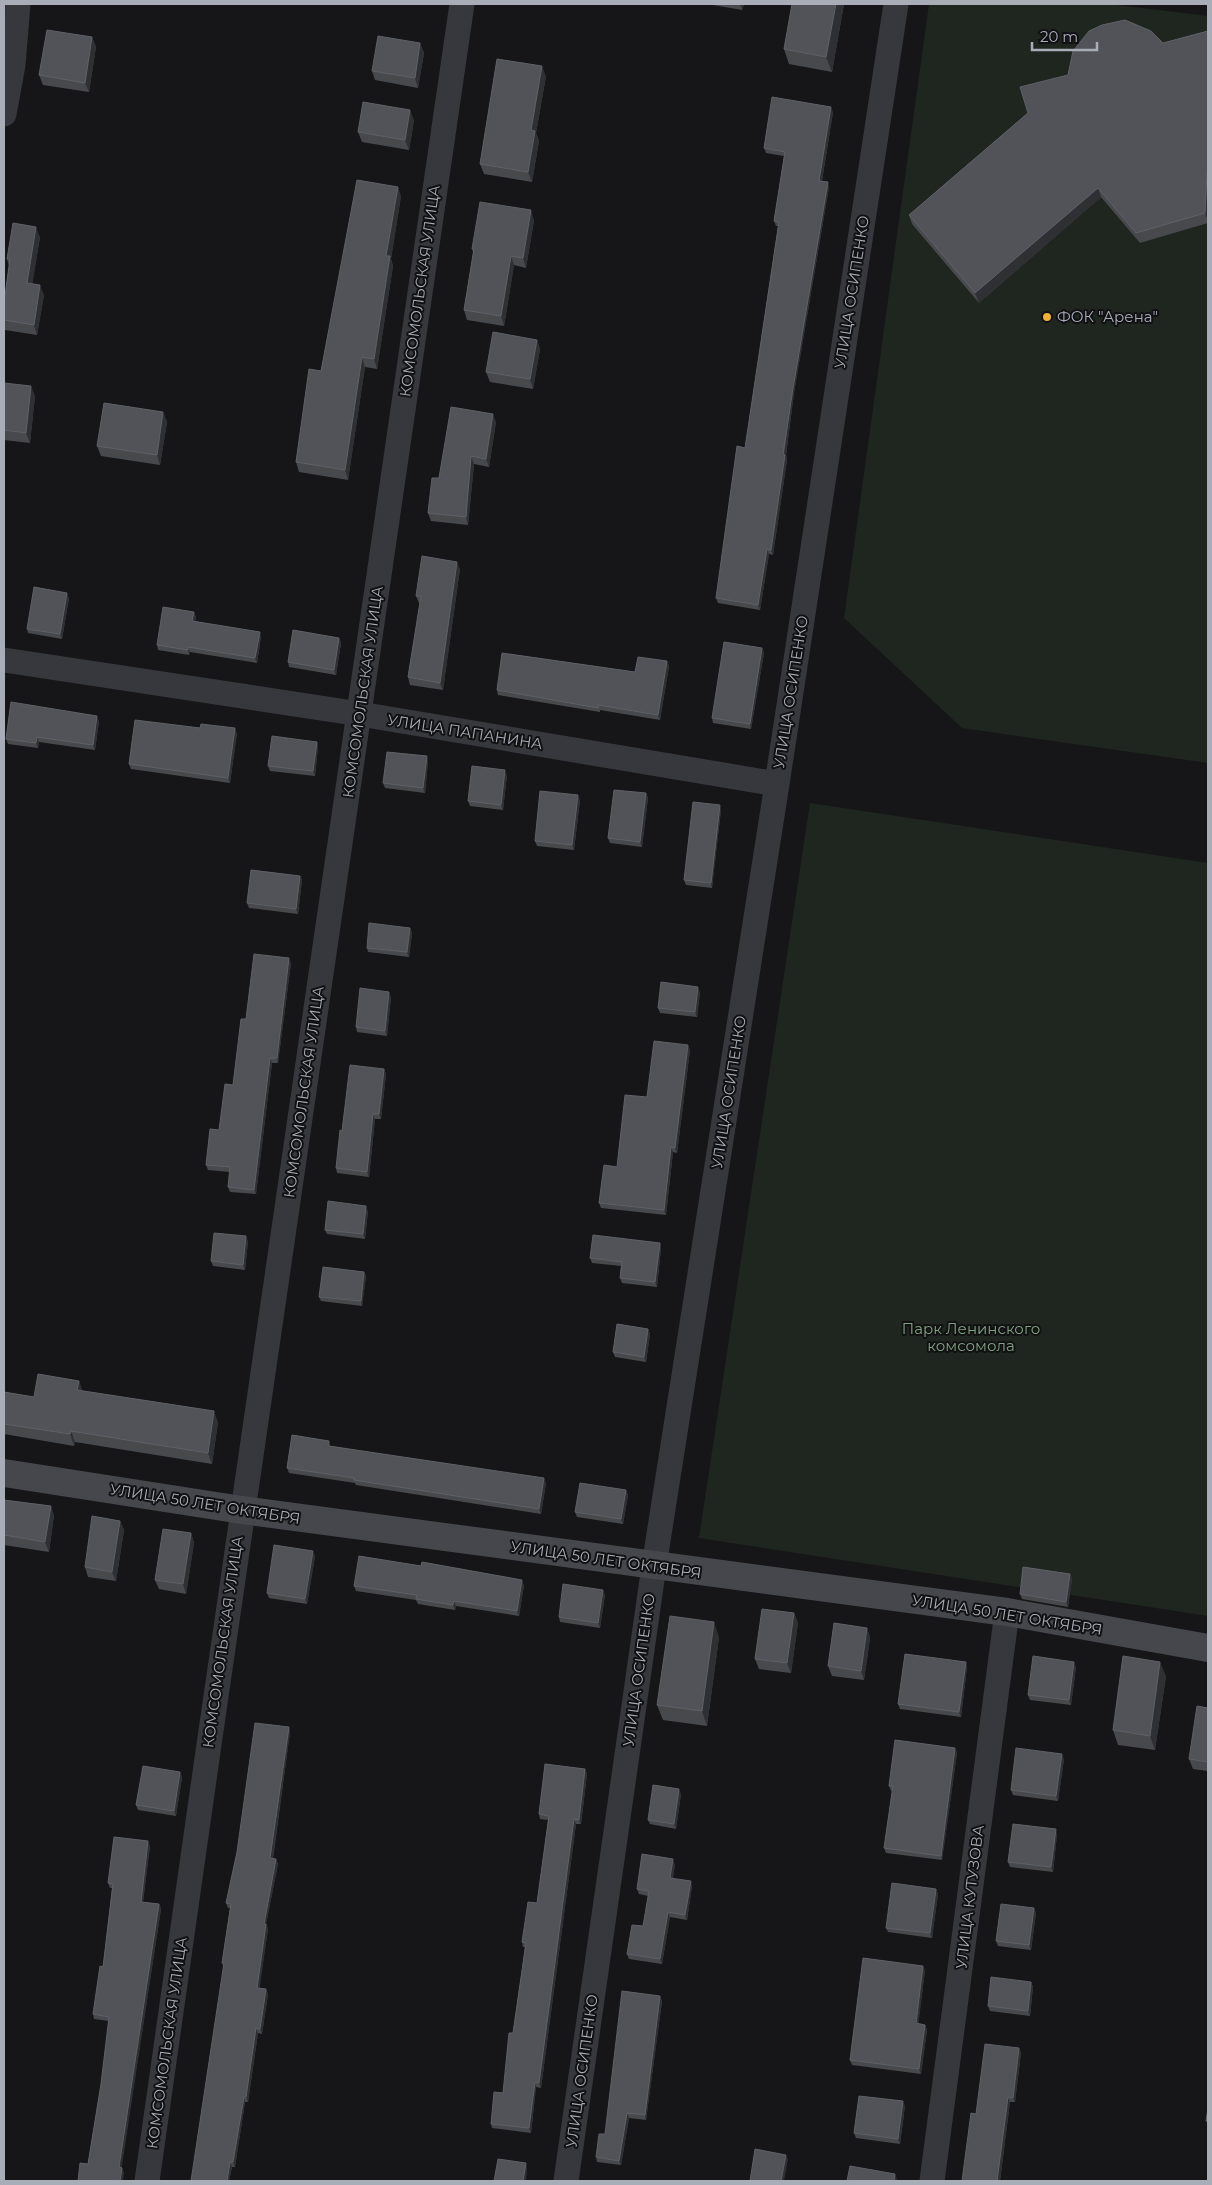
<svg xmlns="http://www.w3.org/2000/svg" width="1212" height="2185" font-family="Montserrat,sans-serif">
	<rect width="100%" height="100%" fill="#161618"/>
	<path fill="#1e261f" d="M929 4H1108L1208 16V763L962 728 844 618Z
		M810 803 1208 863V1616L699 1538Z"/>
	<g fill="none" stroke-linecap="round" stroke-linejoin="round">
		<path stroke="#37383d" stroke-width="25" d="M4 114 13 65 18 4
			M4 660 360 714 777 784
			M147 2181C249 1455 357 730 462 4
			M566 2181 654 1566 777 784 896 4
			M932 2181 1007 1612"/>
		<path stroke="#45474d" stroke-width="28" d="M4 1473 242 1510 1007 1612 1208 1648"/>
	</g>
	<path fill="#47494d" d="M707 4H744L742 10Z
		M844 4 832 72 789 64 784 49Z
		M1208 31V223L1140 243 1101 197 979 303 912 224 909 215 1028 113 1068 75 1163 43Z
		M92 37 96 47 89 92 43 85 39 75Z
		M420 43 424 53 418 88 375 80 372 71Z
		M546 76 536 133 539 141 532 182 484 174 480 164Z
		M833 112 822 181 829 187 794 393 786 455 787 460 773 555 769 554 760 610 718 603 716 598 745 448 778 226H776L774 221 784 156 766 153 764 148Z
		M414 120 409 150 362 142 358 132Z
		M401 196 391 259 393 266 377 369 365 367 348 480 299 472 296 462 321 371Z
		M534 220 526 268 514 265 504 326 467 320 464 310 473 252 472 249Z
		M40 237 32 284 44 295 37 335 5 330 4 327V303L9 266 7 259Z
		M537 340 540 349 533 389 490 382 486 372Z
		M4 383 35 396 30 443 4 440Z
		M163 412 167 422 160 465 101 456 97 446Z
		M496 422 489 467 474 464 468 525 431 521 428 513 439 478Z
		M460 569 443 690 410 685 408 677 420 603H419L416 596Z
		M69 598 62 639 28 633 27 629Z
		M194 612 196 617 195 621 261 637 257 663 190 652 189 655 158 650 157 645Z
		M339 638 341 643 336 675 289 667 288 662Z
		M762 648 764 653 751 729 713 723 712 718Z
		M667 661 669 666 660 720 600 710V712L498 695 497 690 635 672Z
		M99 721 95 750 39 742 38 748 8 744 6 739Z
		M200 728 237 733 230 783 131 769 129 764Z
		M317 742 318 747 315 776 270 771 268 766Z
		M428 761 425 793 385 788 383 783Z
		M507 775 503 810 470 806 468 801Z
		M646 793 648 798 642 847 610 843 608 838Z
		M580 800 574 850 537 846 535 841Z
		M721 810 712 888 686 885 684 880Z
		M300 876 302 880 298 914 249 908 247 903Z
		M410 928 412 933 409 957 368 952 367 948Z
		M291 963 278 1063H272L256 1194 230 1192 228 1187 230 1172 208 1170 206 1165 219 1130 233 1085 246 1019Z
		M700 992 697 1017 660 1013 658 1008Z
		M391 997 387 1036 357 1032 356 1027Z
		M690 1050 677 1153 673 1152 666 1215 601 1208 599 1203 617 1167Z
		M384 1069 386 1074 381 1119H375L369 1177 337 1173 336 1168 342 1131Z
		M368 1211 365 1239 327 1234 325 1230Z
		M248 1241 245 1270 213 1266 211 1261Z
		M660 1243 661 1248 657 1287 622 1283 620 1278 621 1266 592 1263 590 1258Z
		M364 1272 366 1276 362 1306 321 1301 319 1297Z
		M648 1329 650 1334 646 1362 615 1357 613 1352Z
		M79 1381 82 1391 218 1422 212 1464 75 1442 74 1446 4 1434V1392L34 1397Z
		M331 1446 546 1483 541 1514 356 1485 355 1483 289 1473 287 1468Z
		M626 1490 628 1495 623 1524 577 1517 575 1512Z
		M4 1500 54 1515 49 1552 4 1545Z
		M120 1521 124 1530 116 1581 88 1577 85 1567Z
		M191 1533 194 1543 186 1594 159 1589 155 1580Z
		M315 1556 307 1604 269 1598 267 1593Z
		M1070 1574 1072 1579 1068 1607 1022 1599 1020 1594Z
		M524 1585 519 1616 456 1606 455 1610 418 1604 416 1600 356 1591 354 1586Z
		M605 1595 600 1628 560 1622 559 1617Z
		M794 1613 798 1623 791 1673 759 1669 755 1659Z
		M867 1628 870 1638 864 1680 832 1676 828 1666Z
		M719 1637 707 1726 663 1720 657 1705Z
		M967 1667 961 1717 900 1709 898 1704Z
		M1076 1667 1071 1705 1030 1700 1028 1695Z
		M1166 1676 1155 1750 1118 1745 1113 1730Z
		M1208 1708V1771L1193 1769 1189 1759Z
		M289 1727 290 1732 273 1859H276L278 1864 266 1924 268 1929 259 1988 266 1989 268 1994 262 2034 258 2033 248 2102H245L235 2167H232L229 2181 224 1968 222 1963 230 1908H228L226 1903Z
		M955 1748 957 1753 942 1860 886 1853 884 1848 892 1791H891L889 1786Z
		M1064 1759 1058 1801 1013 1795 1011 1790Z
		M585 1769 587 1774 581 1824H576L541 2088 536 2087 531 2133 492 2128 491 2124 503 2093 513 2033 525 1947H523L522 1942 537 1903 548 1820 540 1819 539 1814Z
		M180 1772 182 1777 176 1816 138 1810 136 1805Z
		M681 1794 676 1829 650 1824 648 1820Z
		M1057 1834 1053 1872 1010 1867 1008 1862Z
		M150 1846 143 1902 159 1904 161 1909 121 2168 124 2173 88 2164 101 2084 109 2021 94 2019 93 2014 103 1967 112 1888H110L108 1883Z
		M675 1864 673 1878 692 1886 687 1920 670 1917 662 1964 629 1959 627 1954 643 1926 648 1896 639 1894 637 1889Z
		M936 1889 938 1894 932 1938 888 1932 886 1928Z
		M1034 1908 1036 1913 1031 1950 998 1946 996 1941Z
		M925 1970 918 2024 925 2025 927 2030 921 2074 852 2065 850 2060Z
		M1031 1982 1033 1987 1030 2016 990 2011 988 2006Z
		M660 1996 662 2001 646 2120 629 2118 621 2165 597 2162 596 2157Z
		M1019 2048 1021 2053 1015 2102H1010L1000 2181 976 2114Z
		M905 2106 900 2144 856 2138 854 2133Z"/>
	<path fill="#2f3033" d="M740 4H744L742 10Z
		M836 4H844L832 72 826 57Z
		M92 37 96 47 89 92 85 83Z
		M420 43 424 53 418 88 415 78Z
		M542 66 546 76 536 133 539 141 532 182 528 172 531 130Z
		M831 107 833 112 821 186 819 181Z
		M410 110 414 120 409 150 405 140Z
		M1207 174 1208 178V221L1205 213Z
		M828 182 829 187 794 393 786 455 787 460 773 555 771 550 793 388Z
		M398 187 401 196 391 259 393 266 377 369 374 359 386 256Z
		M1098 188 1101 197 979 303 975 293Z
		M531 210 534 220 526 268 523 258Z
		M36 227 40 237 31 293 27 283Z
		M511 256 514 265 504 326 501 316Z
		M40 285 44 295 37 335 34 325Z
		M537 340 540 349 533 389 530 379Z
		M362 357 365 367 348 480 345 470Z
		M31 386 35 396 30 443 26 433Z
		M163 412 167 422 160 465 157 455Z
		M493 414 496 422 489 467 486 459Z
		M471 456 474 464 468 525 466 517Z
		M767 549 769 554 760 610 758 605Z
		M457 562 460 569 443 690 440 683Z
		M67 593 69 598 62 639 60 634Z
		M194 612 196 617 194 626 192 621Z
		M260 632 261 637 257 663 255 658Z
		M339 638 341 643 336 675 334 670Z
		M188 647 190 652 189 655 188 650Z
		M762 648 764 653 751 729 750 724Z
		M667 661 669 666 660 720 658 715Z
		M97 716 99 721 95 750 93 745Z
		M235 728 237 733 230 783 228 778Z
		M37 737 39 742 38 748 36 743Z
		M317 742 318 747 315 776 313 771Z
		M427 756 428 761 425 793 423 788Z
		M505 770 507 775 503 810 501 805Z
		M646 793 648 798 642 847 640 842Z
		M578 795 580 800 574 850 572 845Z
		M720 805 721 810 712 888 711 883Z
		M300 876 302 880 298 914 296 909Z
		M410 928 412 933 409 957 407 952Z
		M289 958 291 963 278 1063 277 1058Z
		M698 987 700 992 697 1017 695 1012Z
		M389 992 391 997 387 1036 385 1031Z
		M688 1045 690 1050 677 1153 675 1148Z
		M270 1058 272 1063 256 1194 254 1190Z
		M384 1069 386 1074 381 1119 379 1114Z
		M373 1114 375 1119 369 1177 367 1172Z
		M671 1147 673 1152 666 1215 664 1210Z
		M366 1206 368 1211 365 1239 363 1234Z
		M246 1236 248 1241 245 1270 243 1265Z
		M660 1243 661 1248 657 1287 655 1282Z
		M364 1272 366 1276 362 1306 361 1301Z
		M648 1329 650 1334 646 1362 644 1357Z
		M79 1381 83 1392 77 1390Z
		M214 1411 218 1422 212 1464 208 1453Z
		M71 1431 75 1442 74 1446 70 1434Z
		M544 1478 546 1483 541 1514 539 1509Z
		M626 1490 628 1495 623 1524 621 1519Z
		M51 1506 54 1515 49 1552 45 1542Z
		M120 1521 124 1530 116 1581 112 1572Z
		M191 1533 194 1543 186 1594 183 1584Z
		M313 1551 315 1556 307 1604 305 1599Z
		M1070 1574 1072 1579 1068 1607 1066 1602Z
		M522 1580 524 1585 519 1616 517 1611Z
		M603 1590 605 1595 600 1628 598 1623Z
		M454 1601 456 1606 455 1610 453 1605Z
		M794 1613 798 1623 791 1673 787 1663Z
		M714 1622 719 1637 707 1726 702 1711Z
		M867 1628 870 1638 864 1680 861 1671Z
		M966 1662 967 1667 961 1717 959 1712Z
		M1074 1662 1076 1667 1071 1705 1069 1700Z
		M1160 1662 1166 1676 1155 1750 1150 1736Z
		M289 1727 290 1732 272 1863 270 1858Z
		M955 1748 957 1753 942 1860 941 1856Z
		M1062 1754 1064 1759 1058 1801 1056 1796Z
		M585 1769 587 1774 581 1824 579 1820Z
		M180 1772 182 1777 176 1816 174 1811Z
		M679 1789 681 1794 676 1829 674 1824Z
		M574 1819 576 1824 541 2088 539 2083Z
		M1056 1829 1057 1834 1053 1872 1051 1867Z
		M148 1841 150 1846 142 1907 141 1902Z
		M276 1859 278 1864 265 1929 264 1924Z
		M673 1859 675 1864 672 1883 670 1878Z
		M691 1881 692 1886 687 1920 685 1915Z
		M936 1889 938 1894 932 1938 930 1933Z
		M159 1904 161 1909 121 2172 119 2167Z
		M1034 1908 1036 1913 1031 1950 1029 1945Z
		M668 1912 670 1917 662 1964 660 1959Z
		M266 1924 268 1929 259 1993 257 1988Z
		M923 1966 925 1970 918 2028 916 2023Z
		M1031 1982 1033 1987 1030 2016 1028 2011Z
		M266 1989 268 1994 262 2034 260 2029Z
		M660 1996 662 2001 646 2120 645 2115Z
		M925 2025 927 2030 921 2074 919 2069Z
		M256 2028 258 2033 248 2102 246 2097Z
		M1019 2048 1021 2053 1015 2102 1013 2098Z
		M535 2082 536 2087 531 2133 529 2128Z
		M244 2097 245 2102 235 2167 233 2162Z
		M1008 2097 1010 2102 1000 2181H997Z
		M903 2101 905 2106 900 2144 898 2139Z
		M627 2113 629 2118 621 2165 619 2161Z
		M786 2155 788 2159 784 2181H781Z
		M230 2162 232 2167 229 2181H227Z
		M526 2163 527 2168 526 2181H523Z
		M122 2168 124 2173 123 2181H120Z
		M895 2174 897 2179 896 2181H894Z"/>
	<path fill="#525359" stroke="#5f6168" d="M792 4H836L826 57 784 49Z
		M1125 20 1151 31 1163 43 1208 31V174H1207L1205 213 1136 233 1098 188 975 293 909 215 1028 113 1020 87 1068 75 1073 51 1089 31 1102 25Z
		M47 30 92 37 85 83 39 75Z
		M378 36 420 43 415 78 372 71Z
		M497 59 542 66 531 130 535 131 528 172 480 164Z
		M772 97 831 107 819 181 828 182 793 388 783 454 785 455 771 550 767 549 758 605 716 598 737 446 745 448 779 222 774 221 785 152 764 148Z
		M363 102 410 110 405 140 358 132Z
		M357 180 398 187 386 256H390L374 359 362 357 345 470 296 462 309 369 321 371Z
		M480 202 531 210 523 258 511 256 501 316 464 310 474 249H472Z
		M13 223 36 227 27 283 40 285 34 325 4 320V303L10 259H7Z
		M493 332 537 340 530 379 486 372Z
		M4 383 31 386 26 433 4 430Z
		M104 403 163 412 157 455 97 446Z
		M451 407 493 414 486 459 471 456 466 517 428 513 432 478H439Z
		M422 556 457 562 440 683 408 677 421 596H416Z
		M34 587 67 593 60 634 27 629Z
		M163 607 194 612 192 621 260 632 255 658 188 647V650L157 645Z
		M293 630 339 638 334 670 288 662Z
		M724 642 762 648 750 724 712 718Z
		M502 653 635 672 638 657 667 661 658 715 598 705V708L497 690Z
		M11 702 97 716 93 745 37 737 36 743 6 739Z
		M135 720 200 728 201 724 235 728 228 778 129 764Z
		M272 736 317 742 313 771 268 766Z
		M387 752 427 756 423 788 383 783Z
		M472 766 505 770 501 805 468 801Z
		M614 790 646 793 640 842 608 838Z
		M540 791 578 795 572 845 535 841Z
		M693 802 720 805 711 883 684 880Z
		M251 870 300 876 296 909 247 903Z
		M369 923 410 928 407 952 367 948Z
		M254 954 289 958 277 1058H270L254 1190 228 1187 230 1167 206 1165 210 1129 219 1130 225 1084 233 1085 241 1019H246Z
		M661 982 698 987 695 1012 658 1008Z
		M360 988 389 992 385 1031 356 1027Z
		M654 1041 688 1045 675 1148 671 1147 664 1210 599 1203 604 1165 617 1167 625 1095 647 1097Z
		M350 1065 384 1069 379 1114H373L367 1172 336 1168 340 1130 342 1131Z
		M328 1201 366 1206 363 1234 325 1230Z
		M214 1233 246 1236 243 1265 211 1261Z
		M593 1235 660 1243 655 1282 620 1278 622 1262 590 1258Z
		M323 1267 364 1272 361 1301 319 1297Z
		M617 1324 648 1329 644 1357 613 1352Z
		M38 1374 79 1381 77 1390 214 1411 208 1453 71 1431 70 1434 4 1424V1392L34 1397Z
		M292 1435 329 1441V1446L544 1478 539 1509 354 1480V1478L287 1468Z
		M580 1483 626 1490 621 1519 575 1512Z
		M4 1500 51 1506 45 1542 4 1535Z
		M92 1516 120 1521 112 1572 85 1567Z
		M163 1529 191 1533 183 1584 155 1580Z
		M274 1545 313 1551 305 1599 267 1593Z
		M359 1556 421 1566 422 1562 522 1580 517 1611 454 1601 453 1605 416 1599 417 1595 354 1586Z
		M1023 1567 1070 1574 1066 1602 1020 1594Z
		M563 1584 603 1590 598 1623 559 1617Z
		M762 1609 794 1613 787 1663 755 1659Z
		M670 1616 714 1622 702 1711 657 1705Z
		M834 1623 867 1628 861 1671 828 1666Z
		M905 1654 966 1662 959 1712 898 1704Z
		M1033 1656 1074 1662 1069 1700 1028 1695Z
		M1123 1656 1160 1662 1150 1736 1113 1730Z
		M1197 1706 1208 1708V1762L1189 1759Z
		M255 1723 289 1727 270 1858 276 1859 264 1924H266L257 1988 266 1989 260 2029 256 2028 246 2097H244L233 2162H230L227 2181H191L224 1963H222L231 1904 226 1903 237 1852Z
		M895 1740 955 1748 941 1856 884 1848 893 1786H889Z
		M1016 1748 1062 1754 1056 1796 1011 1790Z
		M545 1764 585 1769 579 1820 574 1819 539 2083 535 2082 529 2128 491 2124 494 2092 503 2093 509 2033H513L526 1943 522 1942 528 1902 537 1903 549 1816 539 1814Z
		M143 1766 180 1772 174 1811 136 1805Z
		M653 1785 679 1789 674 1824 648 1820Z
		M1013 1824 1056 1829 1051 1867 1008 1862Z
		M114 1837 148 1841 141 1902 159 1904 119 2167 122 2168 120 2181H78L80 2163 88 2164 101 2084 109 2017 93 2014 100 1966 103 1967 113 1884 108 1883Z
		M642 1854 673 1859 670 1878 691 1881 685 1915 668 1912 660 1959 627 1954 632 1925 643 1926 649 1891 637 1889Z
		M892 1883 936 1889 930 1933 886 1928Z
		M1001 1904 1034 1908 1029 1945 996 1941Z
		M863 1958 923 1966 916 2023 925 2025 919 2069 850 2060Z
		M991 1977 1031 1982 1028 2011 988 2006Z
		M622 1991 660 1996 645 2115 627 2113 619 2161 596 2157 599 2134H605Z
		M985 2044 1019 2048 1013 2098 1008 2097 997 2181H962L971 2113 976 2114Z
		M859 2096 903 2101 898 2139 854 2133Z
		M1208 2108V2122L1206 2121Z
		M755 2149 786 2155 781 2181H750Z
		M498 2159 526 2163 523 2181H494Z
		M850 2166 895 2174 894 2181H847Z"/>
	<circle fill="#f2b134" stroke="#111113" stroke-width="2" cx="1047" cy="317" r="5"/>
	<g text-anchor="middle" stroke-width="4" stroke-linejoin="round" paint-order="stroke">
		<g font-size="15" fill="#a8adb8" stroke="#111113">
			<text transform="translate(420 291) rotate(-82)" y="5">КОМСОМОЛЬСКАЯ УЛИЦА</text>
			<text transform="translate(852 292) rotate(-81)" y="5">УЛИЦА ОСИПЕНКО</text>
			<text transform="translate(363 692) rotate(-82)" y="5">КОМСОМОЛЬСКАЯ УЛИЦА</text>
			<text transform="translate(791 692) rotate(-81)" y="5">УЛИЦА ОСИПЕНКО</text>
			<text transform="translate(465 732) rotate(9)" y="5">УЛИЦА ПАПАНИНА</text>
			<text transform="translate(304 1092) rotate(-82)" y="5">КОМСОМОЛЬСКАЯ УЛИЦА</text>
			<text transform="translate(729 1092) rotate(-81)" y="5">УЛИЦА ОСИПЕНКО</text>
			<text transform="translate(205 1504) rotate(9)" y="5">УЛИЦА 50 ЛЕТ ОКТЯБРЯ</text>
			<text transform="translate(606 1560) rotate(8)" y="5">УЛИЦА 50 ЛЕТ ОКТЯБРЯ</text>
			<text transform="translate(1007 1615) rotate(9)" y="5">УЛИЦА 50 ЛЕТ ОКТЯБРЯ</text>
			<text transform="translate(223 1642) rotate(-82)" y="5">КОМСОМОЛЬСКАЯ УЛИЦА</text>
			<text transform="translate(639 1670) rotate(-82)" y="5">УЛИЦА ОСИПЕНКО</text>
			<text transform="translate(970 1897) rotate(-83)" y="5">УЛИЦА КУТУЗОВА</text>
			<text transform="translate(167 2043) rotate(-82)" y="5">КОМСОМОЛЬСКАЯ УЛИЦА</text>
			<text transform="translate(582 2071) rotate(-82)" y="5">УЛИЦА ОСИПЕНКО</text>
		</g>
		<g font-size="15" fill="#a8adb8" stroke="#111113" text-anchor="start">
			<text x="1057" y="322">ФОК "Арена"</text>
		</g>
		<g font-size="15" fill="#7fa381" stroke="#111113">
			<text x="971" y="1334">Парк Ленинского<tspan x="971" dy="17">комсомола</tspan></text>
		</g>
	</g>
	<rect width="1212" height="2185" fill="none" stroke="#a8adb8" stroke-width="10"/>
	<path d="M1032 42v8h65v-8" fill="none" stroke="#a8adb8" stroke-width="2.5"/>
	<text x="1040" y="42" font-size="15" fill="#a8adb8" stroke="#111113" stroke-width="4" paint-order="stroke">20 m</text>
</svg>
